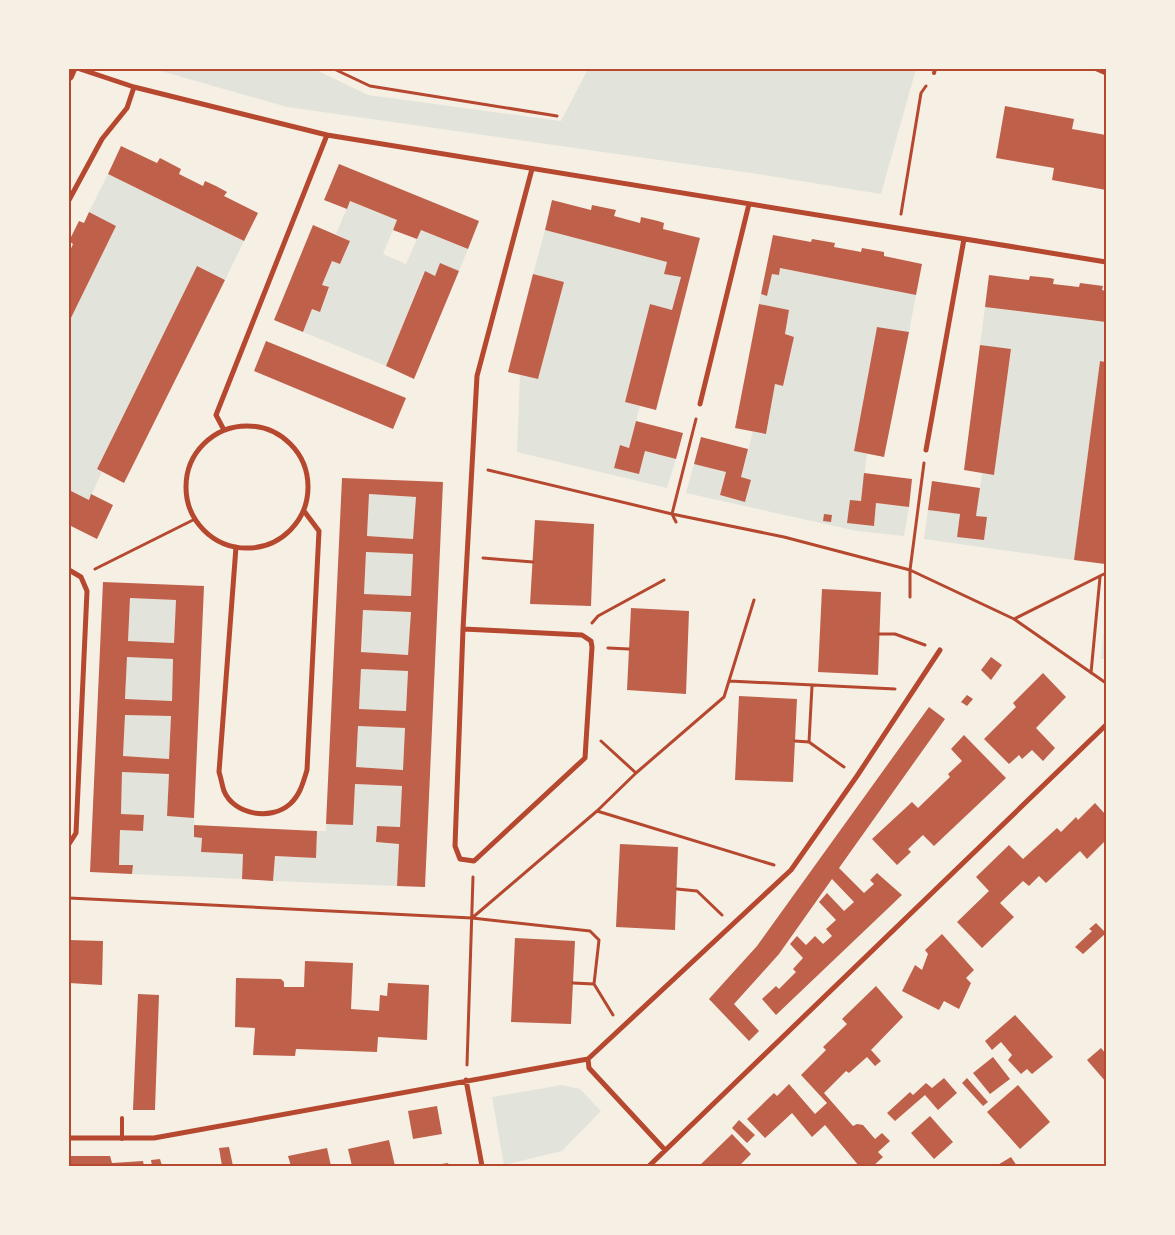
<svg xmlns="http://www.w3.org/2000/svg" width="1175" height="1235" font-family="'Public Sans',sans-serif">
	<rect width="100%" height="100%" fill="#f6efe4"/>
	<path fill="#e2e4dc" d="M154 69H314L368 95 561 121 588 69H916L881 194 751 173 287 107Z
		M108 174 244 241 225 280 197 266 97 469 102 472 89 500 69 490V322L116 226 89 212Z
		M350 201 397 220 383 254 406 264 421 230 468 249 459 271 440 263 435 276 424 272 386 366 303 332 312 309 320 312 329 288 322 285 332 261 340 264 350 241 336 234Z
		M545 230 667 262 665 274 681 277 672 310 632 378 625 402 640 406 629 448 620 445 614 467 639 474 645 451 676 459 667 488 517 452 520 375 538 379 564 282 533 274Z
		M780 268 916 295 909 332 877 327 854 451 867 454 861 501 848 523 874 526 876 503 909 507 904 536 857 531 686 493 694 464 726 472 720 495 746 501 751 480 741 477 753 431 766 434 775 384 783 386 794 337 785 335 789 310 759 304 761 294 767 295 772 274Z
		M985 307 1106 322V362L1100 361 1074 560 924 539 928 510 960 514 957 536 984 540 987 517 976 516 982 473 994 475 1011 350 980 345Z
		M369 494 416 497 413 539 367 536Z
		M366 552 413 554 411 596 364 594Z
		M130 598 176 600 174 643 128 641Z
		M363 610 411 612 408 655 362 652Z
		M1105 615H1106V659H1101Z
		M127 657 173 659 172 701 125 699Z
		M361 669 408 671 406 711 359 709Z
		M125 715 171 716 169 759 123 756Z
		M358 726 405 728 403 770 356 767Z
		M122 772 169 774 167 816 194 818V837L202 838 201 852 243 854 242 879 132 874V865H119L120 830 143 831 144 815 121 814Z
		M355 784 402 786 400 827 377 826 376 842 399 844 397 886 273 881 275 856 316 858 317 831H326V824L353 825Z
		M562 1085 580 1089 601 1111 562 1151 504 1165 492 1097Z"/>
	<path fill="#bf614a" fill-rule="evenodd" d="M1005 106 1074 119 1072 129 1106 135V190L1052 180 1054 168 996 158Z
		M121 146 157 163 160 158 181 169 179 174 203 186 205 181 216 186 227 192 224 196 258 213 244 241 108 174Z
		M339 164 479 221 468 249 421 230 417 239 393 230 397 220 350 201 347 209 324 200Z
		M552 200 591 210 592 205 616 210 614 216 640 223 641 217 658 221 664 223 663 229 700 238 656 410 625 402 650 304 672 310 681 277 664 274 667 262 545 230Z
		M89 212 116 226 69 322V253L73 244 69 241 79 221 84 223Z
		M313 225 350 241 340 264 332 261 322 285 329 287 320 312 312 309 303 332 274 320Z
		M773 235 811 242 812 239 835 243 834 247 856 251 861 252 862 248 884 252V256L922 264 916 295 780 268 779 275 772 274 767 296 761 294Z
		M440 263 459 271 414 379 386 366 425 271 435 276Z
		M197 266 225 280 124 483 97 469Z
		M533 274 564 282 538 379 508 372Z
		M989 275 1029 280 1030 276 1050 278 1054 279 1053 284 1079 287 1080 283 1103 286 1102 290 1106 291V322L985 307Z
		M759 304 789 310 785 334 794 337 783 386 775 384 766 434 735 428Z
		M877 327 909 332 884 457 854 451Z
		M266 341 406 398 393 429 254 371Z
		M980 345 1011 349 994 475 964 470Z
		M1100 361 1106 362 1105 564 1074 560Z
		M636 421 683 433 676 459 645 451 639 474 614 468 620 445 629 448Z
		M701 437 748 449 741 477 751 480 745 502 720 495 726 472 694 464Z
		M864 473 912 479 909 507 876 503 874 526 847 523 850 500 861 501Z
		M342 478 443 482 425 887 397 886 399 844 376 842 377 826 400 827 402 786 355 784 353 825 326 824ZM369 494 416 497 413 539 367 536ZM366 552 413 554 411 596 364 594ZM363 610 411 612 408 655 361 652ZM361 669 408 671 406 711 359 709ZM358 726 405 728 403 770 356 767Z
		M932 481 980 488 976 516 987 517 984 540 957 537 960 514 928 510Z
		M69 490 89 500 91 494 113 505 97 539 69 525Z
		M824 514 832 515 831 522 823 521Z
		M535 520 594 524 591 606 530 604Z
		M103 582 204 586 194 818 167 816 169 774 122 772 121 814 144 815 143 831 120 830 119 865H133L132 874 90 872ZM130 598 176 600 174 643 128 641ZM127 657 173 659 172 701 125 699ZM125 715 171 716 169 759 123 756Z
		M822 589 881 592 878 675 818 672Z
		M631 608 689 611 686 694 627 690Z
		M991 657 1002 665 991 680 981 670Z
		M1043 673 1066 697 1036 728 1055 748 1043 761 1032 750 1022 759 1019 755 1009 764 984 739 1016 707 1013 703Z
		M967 695 973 699 967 706 961 702Z
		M739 696 797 699 793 782 735 780Z
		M929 707 945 719 839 868 864 893 874 884 870 880 877 873 902 895 776 1015 762 999 776 986 779 989 796 972 793 969 803 958 790 944 797 936 806 945 815 936 823 944 832 936 826 929 836 920 819 902 827 893 844 911 854 902 832 879 779 954 734 1004 759 1031 749 1041 709 999 757 946Z
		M964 735 1006 778 934 846 923 835 908 849 911 852 897 865 872 839 912 802 918 808 950 777 948 774 962 761 951 749Z
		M1095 803 1106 815V840L1087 859 1080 851 1046 883 1039 876 1029 886 1023 881 1000 903 1014 917 982 948 957 922 989 891 976 877 1009 845 1023 859 1057 828 1061 832 1076 817 1078 820Z
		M194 825 317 831 316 858 275 856 273 881 242 879 243 854 201 852 202 838 194 837Z
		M620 844 678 847 675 930 616 927Z
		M1096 923 1106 933 1083 954 1075 947 1092 931 1089 929Z
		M942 934 974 970 966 978 971 983 959 1009 944 1001 939 1010 902 991 915 965 922 970 928 954 925 950Z
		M515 938 575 941 571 1024 511 1022Z
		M69 940 103 941 102 985 69 983Z
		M305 961 353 963 351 1009 379 1011 380 995 387 996 388 983 429 985 427 1040 378 1037 377 1052 296 1049 295 1056 253 1055 255 1028 235 1027 236 978 281 979 284 982V987H304Z
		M876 986 903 1017 871 1050 881 1061 875 1066 867 1057 849 1073 846 1071 824 1093 853 1126 857 1124 863 1125 875 1139 882 1133 890 1141 878 1152 883 1157 873 1166H859L825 1125 812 1137 792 1113 765 1138 747 1119 774 1093 777 1096 789 1084 815 1114 827 1103 801 1075 826 1050 823 1047 847 1024 842 1019Z
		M138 994 159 995 155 1110H133Z
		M1015 1015 1053 1057 1032 1074 1027 1069 1021 1074 1008 1060 1012 1055 1001 1042 992 1050 985 1041Z
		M1101 1048 1106 1054V1082L1087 1060Z
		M993 1057 1010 1079 990 1094 973 1073Z
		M944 1078 957 1093 938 1110 925 1095 895 1121 887 1113 910 1092 913 1095 926 1083 932 1088Z
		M967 1078 988 1102 983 1106 962 1083Z
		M1018 1085 1050 1122 1020 1149 987 1112Z
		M437 1106 442 1134 413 1139 408 1111Z
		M930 1116 953 1142 934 1159 911 1133Z
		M739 1120 755 1135 747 1143 732 1128Z
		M732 1134 751 1154 739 1166H699Z
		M389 1140 395 1166H352L348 1149Z
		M229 1147 233 1166H222L219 1148Z
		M327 1148 331 1166H291L288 1156Z
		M69 1156H110L112 1163 143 1161 144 1166H69Z
		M1011 1157 1017 1166H996Z
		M160 1159 162 1166H152L151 1160Z
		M448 1163 449 1166H435V1165Z"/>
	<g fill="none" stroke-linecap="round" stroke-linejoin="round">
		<path stroke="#b5482f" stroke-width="3" d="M334 69 370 86 557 116
			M901 214 921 93 926 86
			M488 470 672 514 784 537 910 570 1014 619 1106 683
			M676 522 672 514 696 419
			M483 558 533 562
			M95 569 195 519
			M910 597V570L924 463
			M1014 619 1106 573
			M592 623 598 616 664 580
			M879 634H895L925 645
			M608 648 629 649
			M1091 673 1100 577
			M729 681 895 689
			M812 686 809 742 844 767
			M601 741 636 773
			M795 741 809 742
			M597 811 774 865
			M677 889 697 891 722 915
			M69 898 472 918 590 931 599 940 594 984 613 1015
			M472 918 597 811 636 773 724 697 754 600
			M573 983 594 984
			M467 1065 473 877"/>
		<path stroke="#b5482f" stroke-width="4" d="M934 73 935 69
			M122 1118V1139"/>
		<path stroke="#b5482f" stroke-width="5" d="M80 69 134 87 327 135 1106 262
			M1097 69 1106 73
			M69 200 102 139 127 108 134 87
			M700 404 749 204
			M186 487a61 61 0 1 1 122 0a61 61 0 1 1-122 0Z
			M224 430 216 415 327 135
			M926 450 964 239
			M236 547 219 772C221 778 222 785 224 791 234 815 271 821 290 804 300 795 303 783 307 770L319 531 304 511
			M69 570 81 577 87 591 76 833 69 844
			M463 629 582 635 591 641 592 647 585 758 474 861 460 859 455 846 463 629 477 376 532 169
			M588 1059 589 1068 665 1150
			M466 1080 482 1166
			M69 1138H154L588 1059 791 870 857 776 940 650
			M649 1166 1106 725"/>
		<path stroke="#b5482f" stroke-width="10" d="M69 76 72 69"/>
	</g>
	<rect width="1175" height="1235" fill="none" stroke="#f6efe4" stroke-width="140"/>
	<rect x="70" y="70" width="1035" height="1095" fill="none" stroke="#b5482f" stroke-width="2"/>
</svg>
